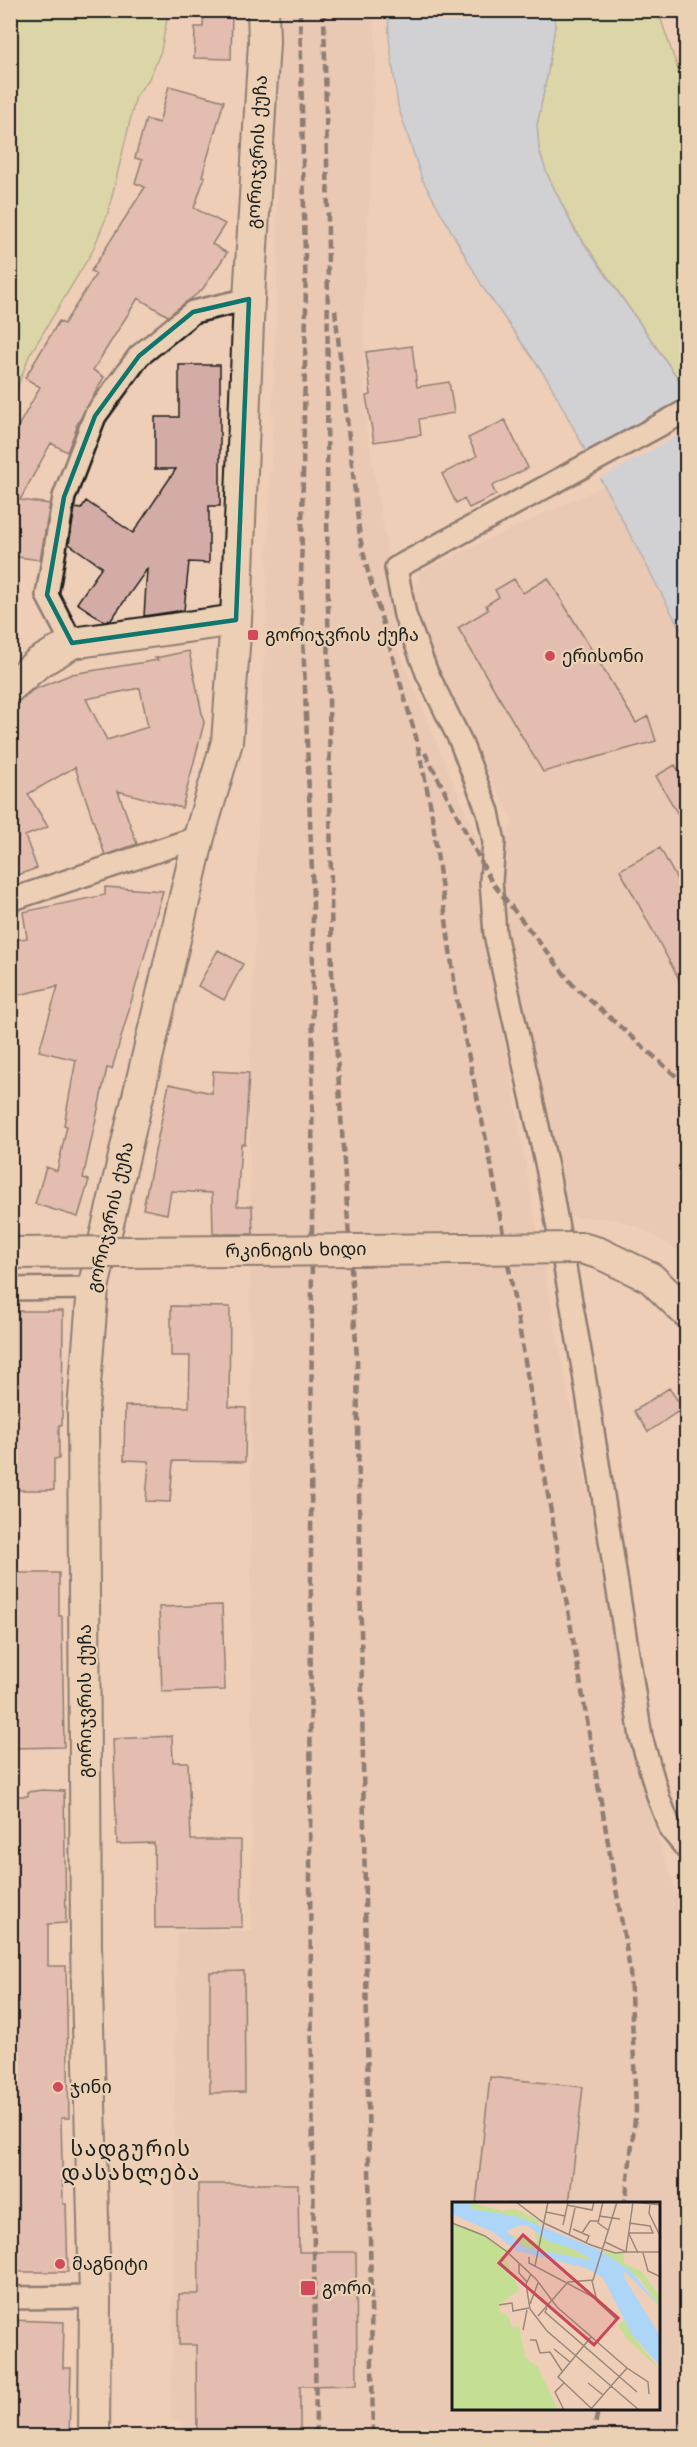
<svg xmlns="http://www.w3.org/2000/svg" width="697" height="2447" font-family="'Shantell Sans','Noto Sans Georgian',sans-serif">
	<rect width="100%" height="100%" fill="#efceb8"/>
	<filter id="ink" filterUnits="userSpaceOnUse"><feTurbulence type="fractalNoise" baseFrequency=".0167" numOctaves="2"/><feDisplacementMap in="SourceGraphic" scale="12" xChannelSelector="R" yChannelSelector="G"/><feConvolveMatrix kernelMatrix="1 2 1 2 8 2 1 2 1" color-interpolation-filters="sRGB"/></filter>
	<g filter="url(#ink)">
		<path fill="#e3c1b0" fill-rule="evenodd" d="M274 11H373L376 56 363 326 366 427 387 547 395 642 477 840 482 906 534 1216 649 1812 676 1893 686 1894V2436H183L182 2421 171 2420 177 1932 252 1931 250 1067 278 260ZM454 2204H660V2410H454Z
			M606 485 686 640V1255L645 1230 616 1219 565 1216 509 962 496 873 513 820 426 652 413 605 419 572Z"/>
		<path fill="#c4de94" stroke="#707d58" stroke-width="1.5" d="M11 10 167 11V19L161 51 149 79 136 96 108 213 92 252 29 356 11 405Z
			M554 11H658L686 93V390L574 228 547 174 539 150 537 125 547 76 555 26Z"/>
		<path fill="#add5f7" stroke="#738b9f" stroke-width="1.5" d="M388 11H554L555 26 547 76 537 125 539 150 547 174 574 229 686 390V640L548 380 484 289 422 179 398 106 389 38Z"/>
		<path fill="#efceb8" d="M686 397V431L599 479 585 453Z"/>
		<path fill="#d4aca7" stroke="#1c1c1c" stroke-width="1.5" fill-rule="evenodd" d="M204 10H232L231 59 194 58 195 27H203Z
			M169 86 224 101 202 176 205 177 194 208 225 224 212 244 227 253 202 290 168 316 138 298 93 370 104 377 76 426 77 427 67 452 51 443 20 500 50 504 40 560 10 556V441L40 387 25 378 59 321 64 324 96 274 91 271 145 187 135 183 142 160 135 158 146 119 159 123Z
			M412 346 417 387 449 382 454 413 419 419 421 435 374 442 366 396 371 395 366 352Z
			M179 365H220V506H209V563L189 562 184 610 144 616 147 569 111 620 104 621 77 603 102 567 69 544 75 508 81 509 86 501 133 533 176 469H155V417H179Z
			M505 420 528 468 492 486 496 495 469 508 464 499 456 503 442 474 477 456 468 438Z
			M548 578 636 723 648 716 656 741 543 772 458 628 488 610 486 605 499 597 495 590 514 579 523 593Z
			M189 651 204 723 182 808 118 791 137 844 105 855 75 767 28 794 48 827 25 836 37 868 10 878V704L21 700 33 690 72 674 158 660 155 658ZM140 688 148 727 107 740 86 699Z
			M675 765 687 784V830L656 776Z
			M660 848 687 898V994L620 870Z
			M105 887 163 891 112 1069 107 1068 83 1178 89 1180 78 1217 35 1204 46 1167 57 1171 67 1126 64 1125 76 1060 39 1051 58 986 10 997V941L27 938 23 912 105 895Z
			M218 950 243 964 224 1000 198 986Z
			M213 1071 249 1073 245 1144H241L237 1206H252L253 1234H213L212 1193 171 1191 167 1214 143 1209 169 1084 212 1093Z
			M171 1306 230 1307 229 1407 246 1408 245 1462 173 1461 170 1502 146 1501 149 1461 124 1460 125 1406 189 1407 190 1356H171Z
			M10 1311H63L62 1425H59V1459H54V1490H10Z
			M669 1388 683 1408 648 1432 634 1411Z
			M10 1573H59V1616H62L64 1747 10 1748Z
			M222 1605 225 1690 162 1692 159 1607Z
			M172 1736 173 1762H188L191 1840H241L242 1927 155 1928 154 1843 117 1844 113 1739Z
			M42 1790 64 1791 66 1923 48 1924V1966H66L69 2118H61L63 2204H66L68 2272H10V1796H28V1792Z
			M244 1971 245 2092 210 2093V1972Z
			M490 2077 583 2087 569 2204H476Z
			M198 2184H298L299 2252H356L357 2385 300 2386V2436H197L196 2345H179V2294H199Z
			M10 2320 64 2322 63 2368H71L69 2436H14L15 2408H10Z"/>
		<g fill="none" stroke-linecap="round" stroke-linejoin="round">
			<defs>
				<path id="minor" d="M686 411 396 568 405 615 427 673 460 740 488 812 494 842 491 881 495 934 547 1167 583 1368 641 1737 659 1799 671 1830 686 1848
					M72 643 47 595 64 497 95 416 139 356 193 312 249 299
					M10 900 199 837
					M10 1289 93 1288
					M10 2298 95 2297"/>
				<path id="secondary" d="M10 687 38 663 72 643 236 620
					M581 1248 599 1253 651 1278 686 1312
					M94 2436 95 2297 86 1947 83 1409 93 1288 199 837 227 742 236 620 249 299 264 42 263 10"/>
			</defs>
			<use href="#minor" stroke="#1c1c1c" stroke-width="26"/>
			<use href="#secondary" stroke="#1c1c1c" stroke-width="34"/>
			<use href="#minor" stroke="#ebd1b3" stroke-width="21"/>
			<use href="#secondary" stroke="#ebd1b3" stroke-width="30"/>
			<path stroke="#1c1c1c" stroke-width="4.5" stroke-dasharray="9 4.5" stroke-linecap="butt" d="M300 10 306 309 301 584 313 899 310 1883 316 2436
				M324 10 328 214 327 510 332 980 357 1359 373 2436
				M335 310 360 538 368 572 416 737 431 808 456 995 491 1164 630 1970 636 2110 625 2204
				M425 753 491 881 573 985 686 1085
				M593 2436 598 2410
				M684 2436 686 2421"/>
			<defs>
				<path id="secondary-bridge" d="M10 1253 581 1248"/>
			</defs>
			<use href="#secondary-bridge" stroke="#1c1c1c" stroke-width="34" stroke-linecap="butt"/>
			<use href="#secondary-bridge" stroke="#ebd1b3" stroke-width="30"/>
		</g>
	</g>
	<path d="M0 0H697V2447H0ZM249 299 236 620 72 643 47 595 64 497 95 416 139 356 193 312Z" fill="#efceb8" fill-opacity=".55" fill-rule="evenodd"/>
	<path fill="none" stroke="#0f766e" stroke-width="4.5" stroke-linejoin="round" d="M249 299 236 620 72 643 47 595 64 497 95 416 139 356 193 312Z"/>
	<g fill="#d1495b" stroke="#ebd1b3" stroke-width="2">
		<rect x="247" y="629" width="12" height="12" rx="3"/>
		<circle cx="550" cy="656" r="6"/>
		<circle cx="58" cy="2087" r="6"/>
		<circle cx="60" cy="2264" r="6"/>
		<rect x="300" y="2280" width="16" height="16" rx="3"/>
	</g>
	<g text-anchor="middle" stroke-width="4.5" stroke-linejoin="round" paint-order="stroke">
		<g font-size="18" fill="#1c1c1c" stroke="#ebd1b3">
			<text transform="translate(257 152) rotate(-87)" y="6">გორიჯვრის ქუჩა</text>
			<text transform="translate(110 1217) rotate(-77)" y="6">გორიჯვრის ქუჩა</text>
			<text transform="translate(296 1250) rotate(-1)" y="6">რკინიგის ხიდი</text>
			<text transform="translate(85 1701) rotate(-90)" y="6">გორიჯვრის ქუჩა</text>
		</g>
		<g font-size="18" fill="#1c1c1c" stroke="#ebd1b3" text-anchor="start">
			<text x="265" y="641">გორიჯვრის ქუჩა</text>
			<text x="562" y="662">ერისონი</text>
			<text x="70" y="2093">ჯინი</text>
			<text x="72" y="2270">მაგნიტი</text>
			<text x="322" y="2294">გორი</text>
		</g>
		<g font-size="21" letter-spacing="1.5" fill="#1c1c1c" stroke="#ebd1b3">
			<text x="131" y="2156">სადგურის<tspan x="131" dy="24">დასახლება</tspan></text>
		</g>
	</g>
	<g transform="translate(452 2202)">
		<rect width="208" height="208" fill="#efceb8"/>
		<path d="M17 0 50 9 63 7 88 19 86 24 92 27 135 43 148 48 147 49 90 27 67 15 20 7ZM0 20 24 29 55 48 52 53 67 88 48 102 47 109 56 114 60 125 67 124 73 155 86 165 106 208H0ZM83 30 96 39 115 44 142 59 72 45 59 33 85 40ZM153 49 172 52V61L189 69 208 94V105L187 76 152 54ZM173 117 182 135 208 168 174 136 166 123Z" fill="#c4de94"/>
		<path d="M0 0H17L20 7 67 15 147 48 178 68 208 105 171 68 173 77 208 134V164L179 131 151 76 134 66 65 49 41 30 0 12ZM66 24H76L96 39 122 47 142 59 72 45 54 29Z" fill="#add5f7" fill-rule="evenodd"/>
		<path fill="none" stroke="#9b877a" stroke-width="1.5" d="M64 0 92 21 139 43 163 51 174 50M151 0 146 21 156 28M181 0 209 3M115 3 140 8 142 0M198 3 197 11 209 36M94 10 113 14M147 14 168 17M0 21 33 34 54 49 84 77 105 105 175 166 159 184M111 23 116 0M121 27 137 34 134 41M130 31 138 19H146M176 31H201L198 24 177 21M177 32 186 51M117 33 123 6M153 40 174 50H209M174 50 181 0M191 51 196 69 209 75M77 55V61L143 96M67 61V71L75 80M83 64 96 0M79 72 74 82 78 107 95 129 187 208M140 79 145 99 164 117M78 102 86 81M47 103 60 101 61 109 77 106M95 106 93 110 185 190M86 114 116 80 141 78 165 0M127 124 142 137M71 128 75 108M139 135 106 175 141 208M78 138H84L88 151 98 150 110 169M102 147 118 160M175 166 196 180 197 192M112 181 103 190 112 208M136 181 151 193M139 207 159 184"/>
		<path fill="#c84758" fill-opacity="0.15" stroke="#c84758" stroke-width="3" d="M71 33 166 116 142 143 47 61Z"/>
		<rect width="208" height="208" fill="none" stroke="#1c1c1c" stroke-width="3"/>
	</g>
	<rect width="697" height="2447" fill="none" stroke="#ebd1b3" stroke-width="36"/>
	<rect x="18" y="18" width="661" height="2411" fill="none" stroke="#1c1c1c" stroke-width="2" filter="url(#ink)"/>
</svg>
